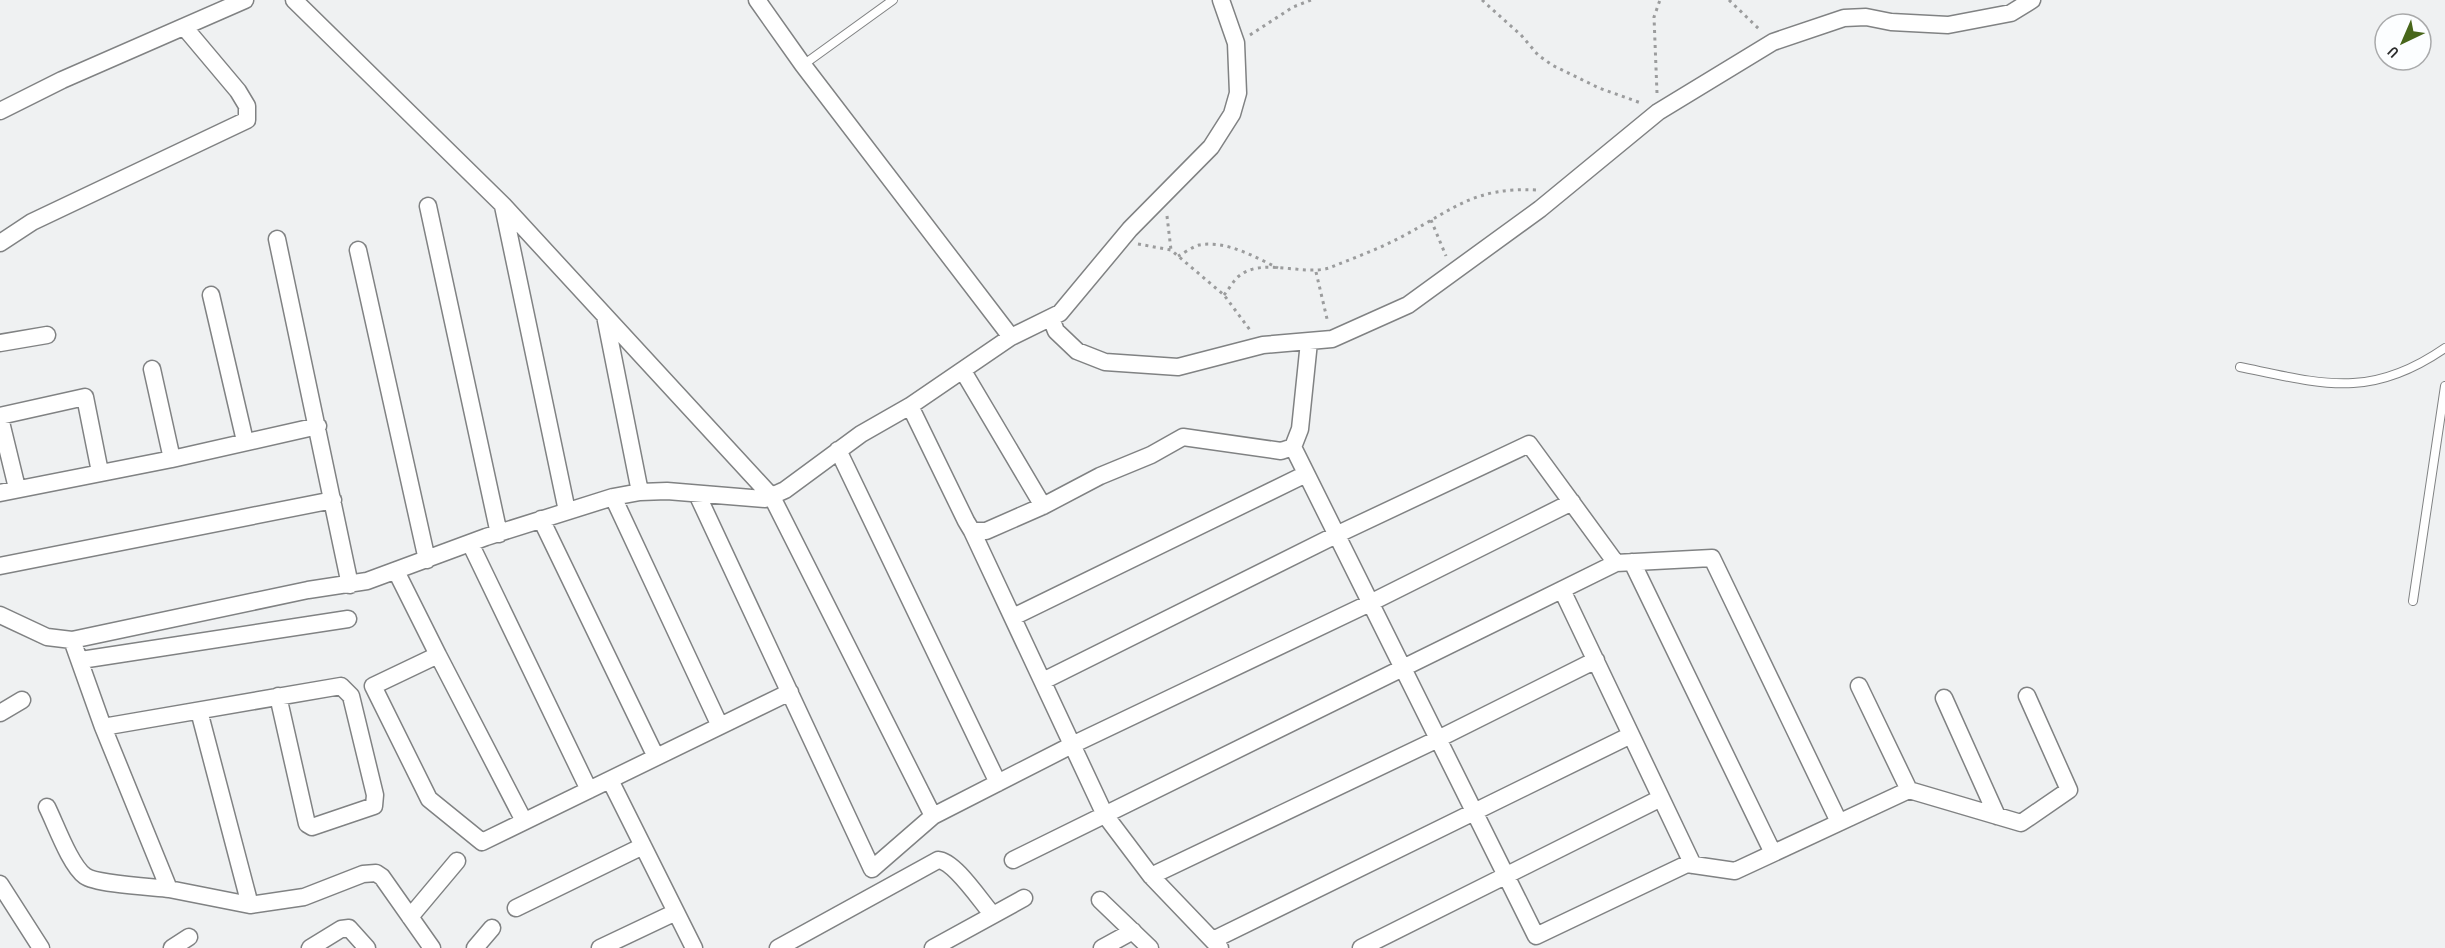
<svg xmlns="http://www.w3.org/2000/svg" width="2445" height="948" font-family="'Sofia Sans Condensed',sans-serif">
	<rect width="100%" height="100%" fill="#eff1f2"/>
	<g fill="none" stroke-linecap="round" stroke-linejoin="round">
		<defs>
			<path id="lane" d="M803 65 893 0
				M2240 367C2323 384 2370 400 2445 348
				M2413 601 2445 386"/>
			<path id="street" d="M294 0 503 205 772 497 933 816
				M757 0 803 65 1011 337
				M0 111 62 80 245 0
				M428 206 499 534
				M503 206 567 511
				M277 239 350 585
				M0 243 32 222 247 120V106L238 91 185 28
				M358 250 427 560
				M211 295 245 441
				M605 316 640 492
				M1051 318 1056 331 1077 351 1105 362 1178 367 1263 345 1332 339 1408 305 1540 209 1658 112 1773 42 1844 18 1866 17 1891 22 1948 25 2011 13 2032 0
				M0 343 47 335
				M152 369 172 459
				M963 371 1043 506
				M910 406 966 521 972 531H986L1043 506 1100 476 1151 455 1183 437 1281 451 1293 447 1300 429 1309 342
				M0 416 85 397 100 472
				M0 418 17 488
				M1293 447 1536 936 1687 864 1735 871 1909 790 2021 823 2069 790 2027 696
				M838 450 998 783
				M0 493 172 459 318 426
				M697 494 872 869 933 816 1072 745 1370 603 1572 502
				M613 497 720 726
				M541 519 656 757
				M972 531 1105 815 1151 876 1220 948
				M470 543 589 790
				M1632 562 1773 853
				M0 566 333 500
				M396 571 438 655 373 686 429 799 482 842 790 692
				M1562 590 1693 865
				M0 615 47 637 72 640 308 590 367 581 486 537 613 497 640 492 667 491 765 499 785 490 861 434 910 406 1011 337 1060 313 1130 229 1211 147 1232 114 1238 93 1236 43 1221 0
				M1013 617 1306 474
				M72 640 103 727 169 889 250 905 304 897 363 874 376 873 382 877 432 948
				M438 655 524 821
				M81 660 348 619
				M1043 681 1336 535 1529 444 1616 563
				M1859 686 1909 790
				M1944 698 1997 816
				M199 711 250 905
				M0 713 22 700
				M103 727 341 686 351 696 375 795 374 806 312 827 307 824 278 696
				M610 780 694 948
				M47 807C56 825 70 865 85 876 96 884 152 887 169 889
				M1013 860 1616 563 1712 558 1839 822
				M1151 876 1438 739 1596 660
				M0 884 41 948
				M1100 900 1150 948
				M516 908 643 846
				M410 917 457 861
				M1213 940 1631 735
				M172 948 189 937
				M310 948 341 929 349 928 367 948
				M475 948 492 928
				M600 948 676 912
				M778 948 938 860C955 861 981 902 993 915
				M933 948 1024 898
				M1102 948 1133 931
				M1361 948 1661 798"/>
		</defs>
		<use href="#lane" stroke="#808283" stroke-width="10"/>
		<use href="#street" stroke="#808283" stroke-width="19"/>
		<path stroke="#9b9c9d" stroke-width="3" stroke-dasharray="3 4.5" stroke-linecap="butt" d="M1482 0 1521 35 1538 55 1552 65 1599 88 1641 103
			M1729 0 1760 30
			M1250 35 1293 7 1311 0
			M1657 93 1654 17 1660 0
			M1167 216 1171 250
			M1431 220 1446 256
			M1138 244 1171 250 1224 295 1250 330
			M1178 256C1184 253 1192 247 1199 245 1226 240 1255 257 1278 268
			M1316 272 1328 323
			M1224 295C1229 289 1233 281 1239 276 1262 257 1302 276 1329 268 1354 258 1381 248 1405 235 1455 208 1475 187 1536 190"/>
		<use href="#lane" stroke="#fff" stroke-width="8"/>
		<use href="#street" stroke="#fff" stroke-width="16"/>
	</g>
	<g transform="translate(2403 42) rotate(224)"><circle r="28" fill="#fcfeff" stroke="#a9aaab" stroke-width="1.5"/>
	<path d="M0-4.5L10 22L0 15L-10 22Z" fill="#47661a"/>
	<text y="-9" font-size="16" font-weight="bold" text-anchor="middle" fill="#2c2d2d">U</text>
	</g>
</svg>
